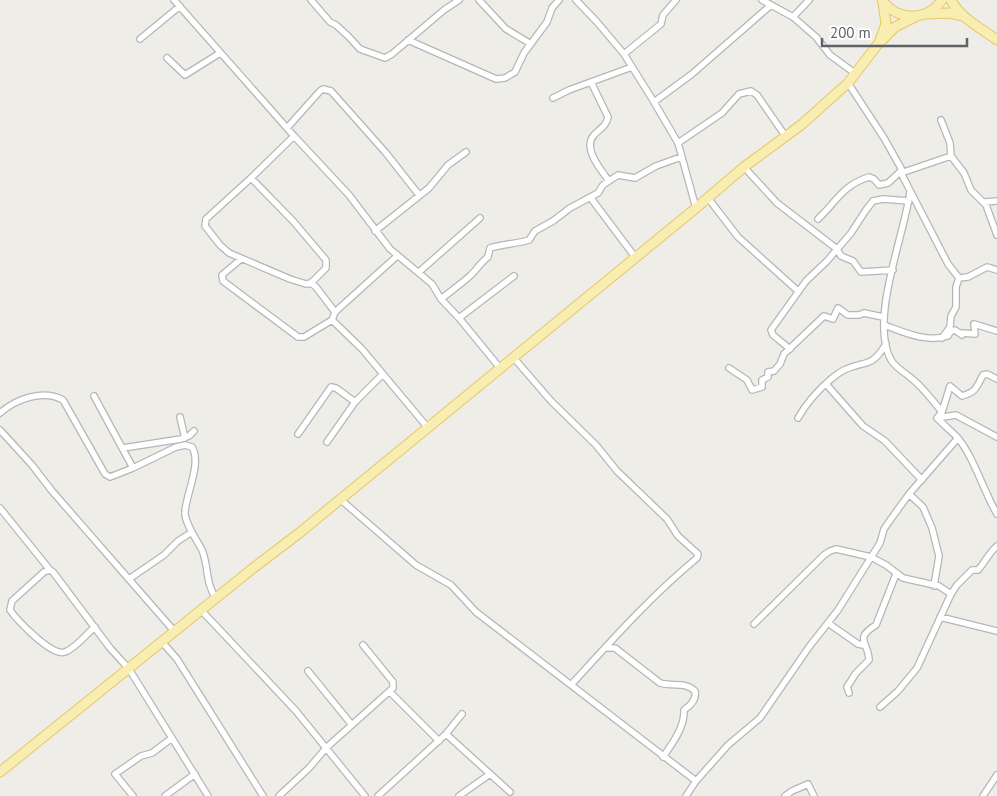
<svg xmlns="http://www.w3.org/2000/svg" width="997" height="796" font-family="'PT Sans',sans-serif">
	<rect width="100%" height="100%" fill="#efede7"/>
	<g fill="none" stroke-linecap="round" stroke-linejoin="round">
		<defs>
			<path id="street" d="M174 0 294 136 349 195 390 249 432 284 441 299 459 318 500 368
				M311 0 330 22 336 25 349 37 360 49 385 58 392 54 444 10 459 0
				M479 0 506 29 531 44
				M576 0 597 22 624 54 654 102 678 143 696 208
				M762 0 793 17 816 37 830 55 856 74
				M793 17 809 0
				M140 39 180 6
				M408 40 496 79 505 78 515 72 524 53 547 22 552 8 559 0
				M624 54 661 24 663 15 676 0
				M167 58 185 75 220 53
				M591 82 608 117C606 127 600 128 594 135 582 148 601 170 609 181
				M848 83 884 138 902 170 901 173 948 264 959 278 956 287V307L951 316 950 327 942 338
				M553 98 569 90 632 67
				M654 102 692 74 771 5
				M941 120 950 143 951 156 964 173 971 190 986 205 997 235
				M287 128 320 91 323 89 331 91 386 153 419 195
				M294 136 251 178 206 219 205 226 220 245 229 253 290 279 306 284 311 283 316 287 335 312 332 320 362 349 428 428
				M678 143 722 113 739 94 751 91 757 95 786 137
				M744 167 777 203 837 249 841 256 853 261 861 272 893 270
				M901 173 951 156
				M251 178 293 221 326 260V268L311 283
				M910 192C904 237 869 320 891 360 896 368 904 372 911 378 923 387 932 400 942 412L937 418
				M590 197 635 257
				M708 198 738 237 798 291
				M984 202 997 201
				M818 219C837 201 843 185 869 177L874 179 879 185 888 183 902 170
				M375 231 429 188 448 165 466 152
				M241 259 222 275 223 281 298 337H304L332 320
				M419 272 480 218
				M959 278 968 277 987 267 997 270
				M441 299C451 291 461 284 471 275 477 269 481 262 488 257L490 248C503 244 516 244 529 240L535 231 553 221 570 208 598 193 603 185 618 175 635 178 656 166 681 157
				M335 312 397 256
				M459 318 514 276
				M884 325C904 332 926 343 948 336L950 332 955 330 962 335V333L975 334 974 324 997 331
				M790 349 773 335 771 330 806 281 827 261 851 233 866 210 873 201 883 199 909 201
				M513 357 551 401 596 445 617 471 667 519 678 536 698 554 697 558C651 596 611 641 571 685
				M729 368 747 380 752 390 762 387V380L768 377V372L774 371 780 364 784 354 824 316 833 319 838 308 848 315H859L864 313 883 317
				M826 384 863 426 885 441 922 480
				M94 396 133 468
				M942 412 950 386 962 396C976 392 976 388 983 375L987 374 997 379
				M0 413C16 399 43 389 63 400L105 474 110 477 133 468 176 447 185 445 192 447C202 463 186 494 185 512 184 522 197 540 202 550 209 567 205 583 216 598
				M180 417 185 438
				M798 418C807 402 817 391 831 379 835 376 840 372 844 370 865 360 871 369 886 344
				M937 418C944 425 951 431 957 437 973 455 984 492 997 514
				M937 418 956 415 997 437
				M0 430 32 465 52 491 175 632
				M298 434 331 387 336 388 355 402
				M327 442 355 402 382 375
				M123 448 181 439 189 436 194 431
				M909 494 923 507 932 528 939 556 934 586
				M340 499 416 565 451 585 476 612 696 781
				M0 508 50 570
				M129 579 164 555 178 541 192 532
				M201 610 296 711 365 796
				M940 617 997 631
				M828 623 858 644 863 645
				M754 624 824 555 830 551 836 549 871 557 886 565 903 578 939 586 951 594
				M95 627C86 634 76 648 65 652 52 657 17 620 10 610L12 601 44 572 50 570 53 572 110 648 129 669 208 796
				M162 642 177 659 263 796
				M605 648H615L660 683C673 687 685 681 695 691 697 700 690 706 684 710 685 727 672 744 663 757
				M308 671 352 725
				M390 692 439 741
				M849 693 847 687 856 673 869 660C869 643 853 639 876 625L896 574
				M880 707 898 691 917 668 951 594 957 585 972 570H978C985 562 989 553 997 546
				M446 734 510 792
				M133 796 115 774 141 756 152 753 172 738
				M165 796 195 774
				M279 796 309 768 326 748 393 688V682L363 645
				M378 796 446 734 462 714
				M459 796 490 774
				M686 796 696 781 728 745 760 718 809 647 838 610 880 543 884 529 891 519 909 494 958 438
				M785 796 792 791 808 784 814 796
				M983 796 997 775"/>
			<path id="primary" d="M882 0C897 21 927 22 942 0
				M951 0C960 18 981 28 997 40
				M927 14 949 13 963 16
				M880 40 886 24 883 2
				M0 772 252 569 298 534 696 208 744 167 801 125 848 83 878 44 895 27 917 16"/>
		</defs>
		<use href="#street" stroke="#b4b6ba" stroke-width="8"/>
		<use href="#primary" stroke="#e8c567" stroke-width="11"/>
		<use href="#street" stroke="#fff" stroke-width="5.5"/>
		<use href="#primary" stroke="#f9eeb1" stroke-width="9"/>
	</g>
	<path d="M822 38v8h145v-8" fill="none" stroke="#5e6166" stroke-width="2.5"/>
	<text x="830" y="38" font-size="15" fill="#5e6166" stroke="#ffffff" stroke-width="4" paint-order="stroke">200 m</text>
</svg>
